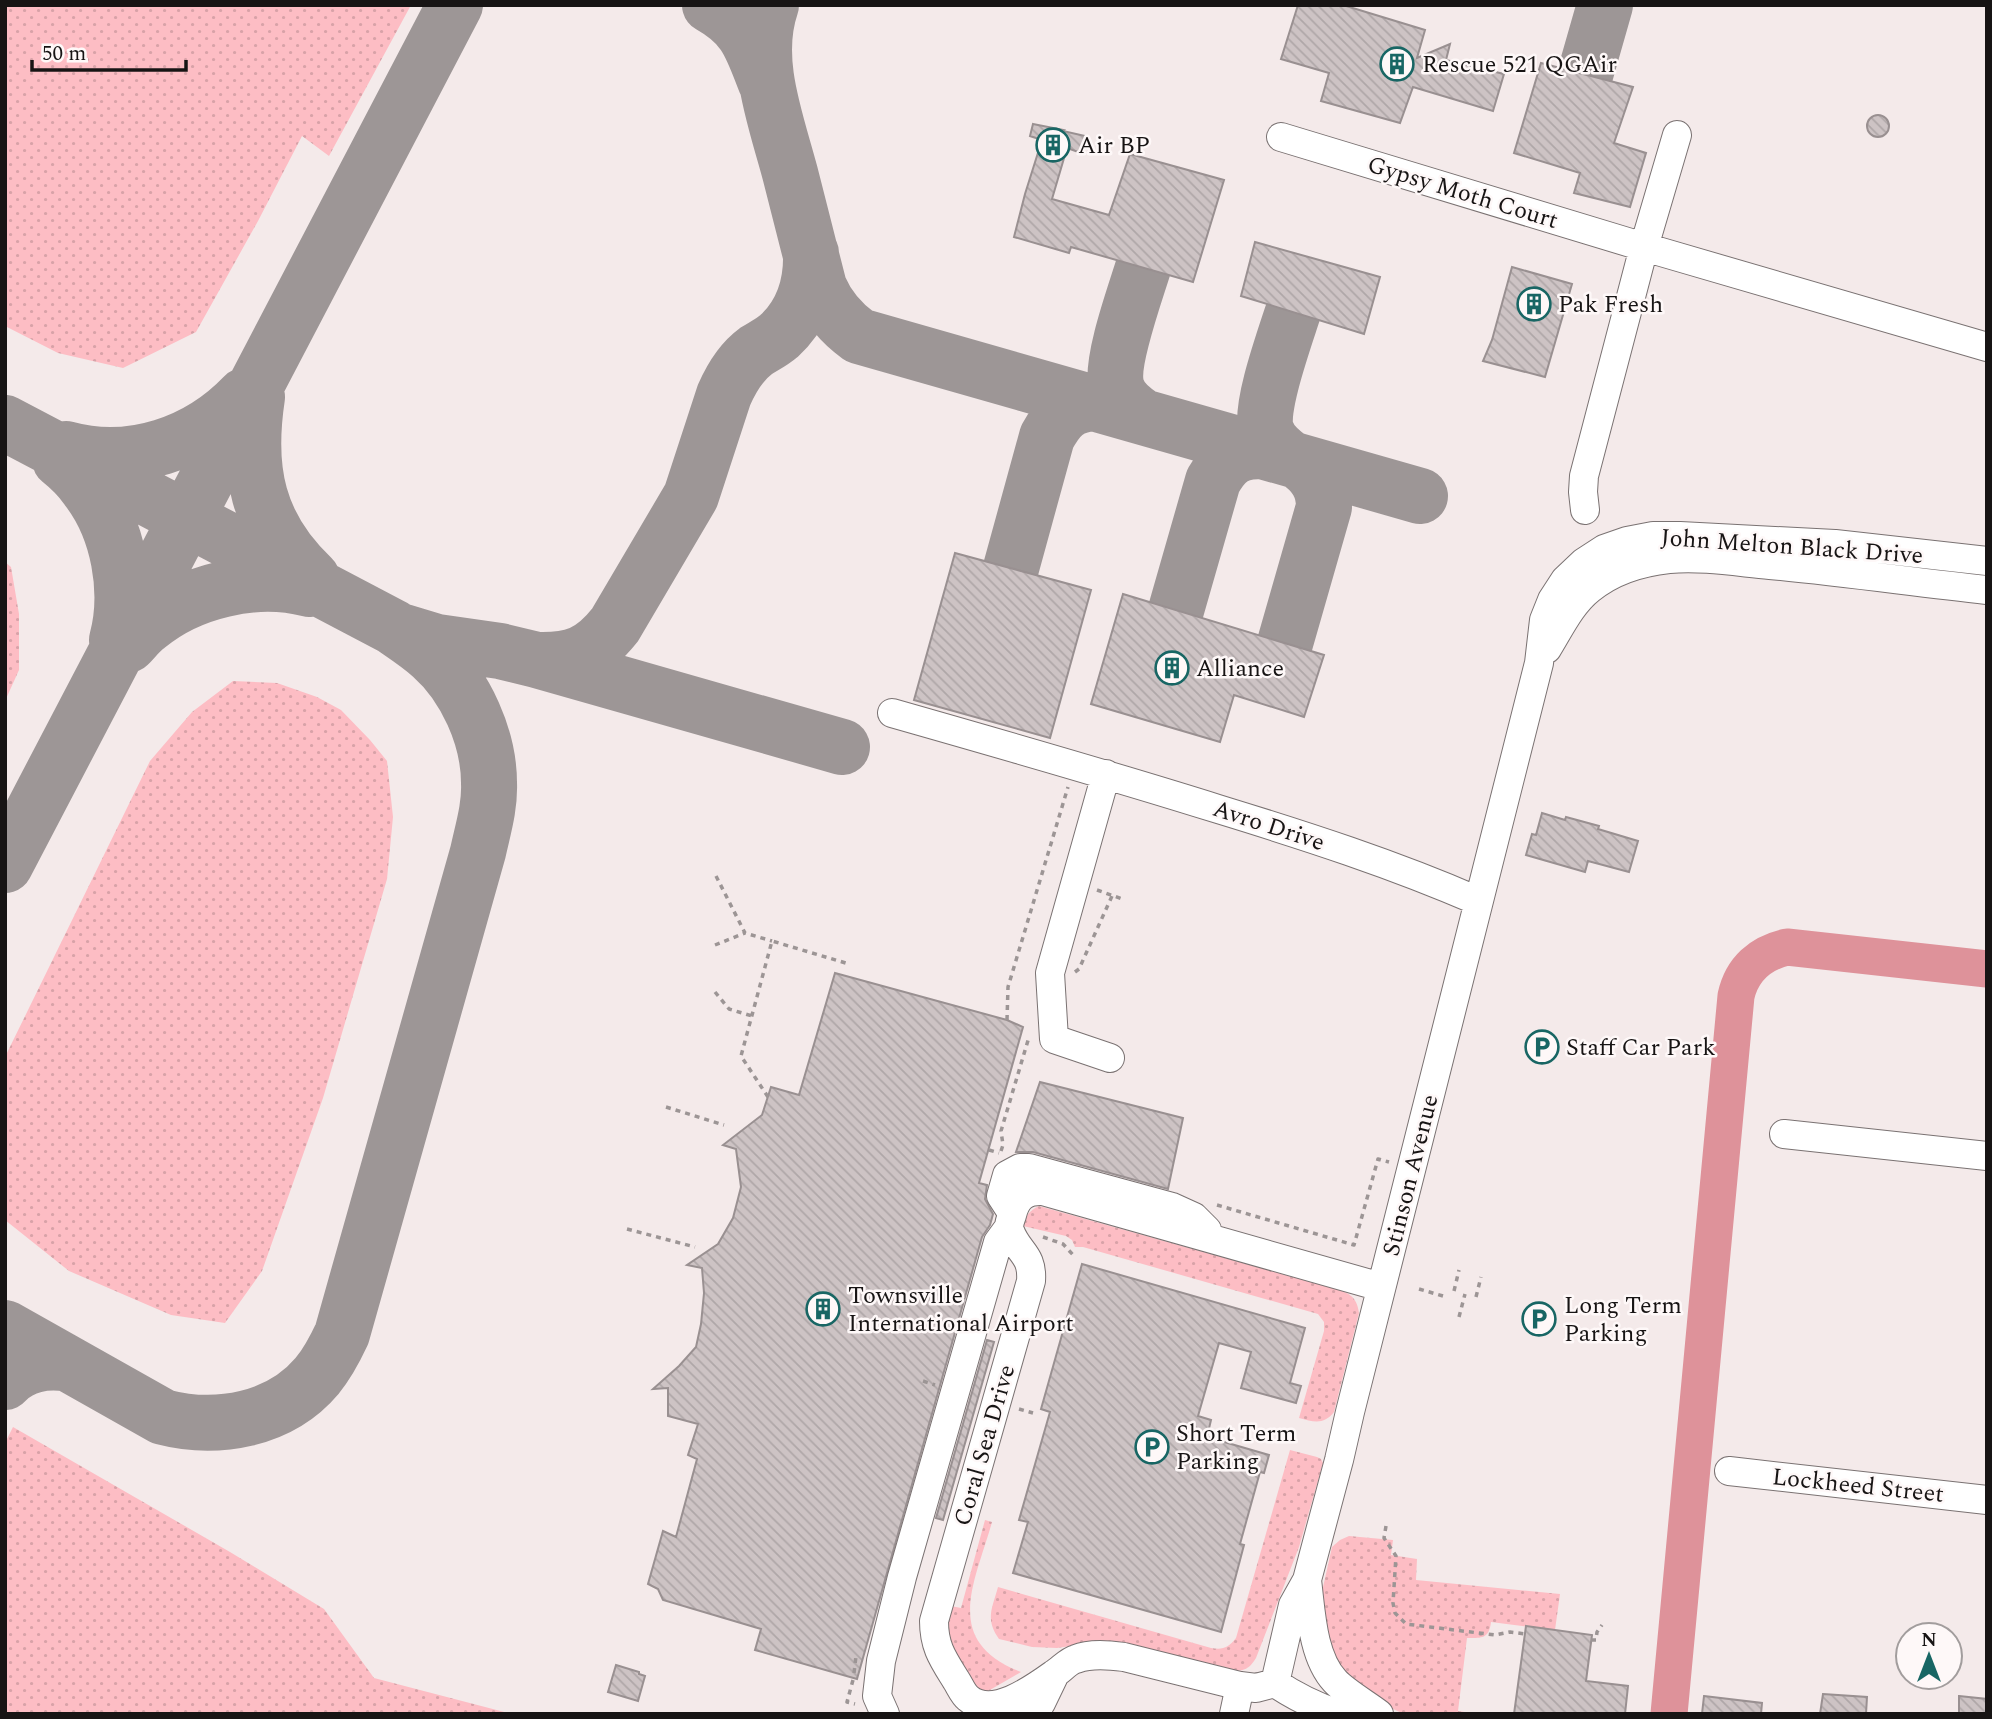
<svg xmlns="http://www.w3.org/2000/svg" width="1992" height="1719" font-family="Spectral,serif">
	<defs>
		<pattern id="green-dots" width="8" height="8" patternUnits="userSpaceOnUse" patternTransform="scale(1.75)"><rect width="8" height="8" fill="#fdbdc4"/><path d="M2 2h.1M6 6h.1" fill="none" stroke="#d8a2a8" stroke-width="1.8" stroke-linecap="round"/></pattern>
		<pattern id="building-back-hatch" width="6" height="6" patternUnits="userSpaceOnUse" patternTransform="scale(1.75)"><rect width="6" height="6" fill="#cdc3c4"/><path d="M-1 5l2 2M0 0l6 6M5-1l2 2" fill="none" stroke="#afa7a8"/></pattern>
	</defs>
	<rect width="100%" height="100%" fill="#f4eaea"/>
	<path fill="url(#green-dots)" d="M5 5H411L329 156 302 136 258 221 196 332 123 368 58 353 5 326Z
		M5 562 11 567 19 614V670L5 701Z
		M233 681 277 683 317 697 341 710 370 740 387 761 393 817 387 879 323 1098 262 1271 225 1323 171 1315 69 1271 5 1220V1057L150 761 192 712Z
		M1039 1206 1332 1288C1348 1292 1357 1296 1359 1313L1334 1412C1324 1425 1314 1422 1299 1418L1324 1331V1322L1318 1314 1083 1247H1075L1072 1240 1066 1236 1023 1226C1026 1215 1029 1211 1039 1206Z
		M13 1427 230 1552 324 1609 374 1678 512 1714H5V1443Z
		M1290 1450 1317 1457 1321 1459 1323 1463 1299 1547 1256 1658C1249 1669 1245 1671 1231 1671L1132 1644 1098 1642 1057 1648 1032 1647 999 1639C985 1619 992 1609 998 1587L1211 1648C1223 1650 1228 1648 1236 1638Z
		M985 1520 992 1522C975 1583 941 1641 1021 1672L983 1694 972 1686 945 1637 946 1605 961 1608Z
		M1349 1536 1393 1540 1391 1555 1417 1559 1416 1580 1560 1594 1555 1630 1491 1622C1489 1639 1482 1638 1467 1638L1458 1711 1478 1714H1404L1380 1703 1336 1669 1319 1605 1332 1547 1340 1540Z"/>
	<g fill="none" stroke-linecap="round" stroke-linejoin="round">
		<path stroke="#de929a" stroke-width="37" d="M1669 1714 1736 996C1742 969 1760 953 1787 947L1987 969"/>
		<path stroke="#9d9696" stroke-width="56" d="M710 5C747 26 751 45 766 83
			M771 5C752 60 776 120 790 173 800 211 809 249 819 287 828 308 841 323 859 336L1420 496
			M1585 75 1605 5
			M1143 268C1135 294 1111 360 1116 385 1119 399 1131 409 1143 417
			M257 397C246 470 257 526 312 578
			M5 423 393 627C406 636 420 645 432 656 466 686 489 738 489 783 490 807 483 829 478 852L342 1334C335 1349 327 1364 317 1376 280 1420 217 1431 163 1417L5 1328
			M66 449C131 467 199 443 244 396
			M1291 459C1281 452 1270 443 1266 430 1259 409 1285 337 1293 312
			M60 460C70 468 80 478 87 488 119 529 130 591 117 640
			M1011 568 1047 437C1059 415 1068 406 1093 403
			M1176 610 1213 481C1226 458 1237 451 1263 451
			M404 632 437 642 500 651 537 660 842 747
			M1285 643 1324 507C1324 487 1315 473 1299 462
			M128 645C134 639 140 631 147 626 189 591 255 575 309 589
			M537 660C573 661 592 654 615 625L691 496 724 395C731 379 741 362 756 351 764 346 772 342 779 336 803 314 812 285 811 253
			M5 865 455 5
			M5 1382C21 1364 47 1360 69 1364"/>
	</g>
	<path fill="url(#building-back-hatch)" stroke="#999091" stroke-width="2" d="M1298 5H1343L1425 30 1417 58 1450 44 1446 60 1504 74 1493 111 1413 87 1400 123 1321 101 1329 73 1281 59Z
		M1541 63 1633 87 1614 143 1646 153 1630 207 1574 193 1580 173 1514 153Z
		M1867 126a11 11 0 1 1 22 0a11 11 0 1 1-22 0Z
		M1033 124 1064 130 1063 131 1085 136 1081 153 1067 148 1052 199 1109 215 1130 154 1224 180 1193 282 1071 247 1069 253 1014 237 1025 194 1042 140 1030 136Z
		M1255 242 1380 277 1364 334 1241 296Z
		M1512 267 1572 284 1545 377 1483 361 1492 340Z
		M955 553 1091 590 1050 738 914 700Z
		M1123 594 1324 655 1304 717 1234 695 1220 742 1091 704Z
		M1542 813 1565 820 1566 817 1599 826 1598 829 1638 841 1629 872 1588 861 1585 872 1526 855 1532 834 1536 835Z
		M835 973 1007 1020 1023 1027 979 1183 987 1185 985 1199 993 1214 990 1225 982 1237 857 1679 755 1650 761 1629 663 1600 658 1589 648 1584 663 1531 676 1537 697 1459 688 1455 698 1424 668 1416V1388L653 1389 679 1366 696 1347 701 1324 704 1293 702 1268 687 1265 718 1244 733 1218 741 1187 736 1149 723 1145 762 1115 771 1087 799 1095Z
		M1040 1082 1183 1118 1168 1189 1033 1152H1016Z
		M1082 1264 1305 1328 1290 1383 1301 1386 1296 1403 1241 1388 1251 1352 1219 1343 1198 1416 1211 1420 1207 1437 1269 1455 1264 1473 1260 1472 1240 1544 1244 1545 1221 1632 1013 1573 1028 1522 1019 1520 1050 1412 1041 1409Z
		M987 1340 994 1342 943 1520 936 1518Z
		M1526 1626 1592 1635 1586 1681 1628 1686 1625 1714H1514Z
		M616 1665 639 1672V1674L645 1676 638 1701 608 1692Z
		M1823 1694 1867 1697 1866 1714H1820Z
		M1704 1696 1762 1703 1761 1714H1702Z
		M1959 1696 1987 1699V1714H1959Z"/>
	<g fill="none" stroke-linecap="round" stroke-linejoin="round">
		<defs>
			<path id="minor" d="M1281 137 1644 247 1987 347
				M1585 510 1583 492 1584 476 1644 247 1677 135
				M1547 649C1560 628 1571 604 1590 589 1612 571 1641 562 1669 559 1702 556 1737 562 1770 565 1842 572 1914 582 1987 590
				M892 713C1001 744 1110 775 1218 809 1306 836 1393 864 1478 901
				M1106 774 1050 973 1054 1039 1110 1058
				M1784 1134 1987 1156
				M1012 1213 1001 1196 1007 1175 1020 1168H1029L1172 1207 1194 1217 1207 1230
				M1729 1471 1987 1500
				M1307 1580C1311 1611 1312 1656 1335 1681 1345 1692 1366 1704 1379 1714
				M1275 1683 1293 1605 1307 1580 1339 1460 1350 1412 1539 663 1544 620 1552 600 1565 580 1584 562 1604 549 1627 541 1653 536H1680L1835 544 1987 561
				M1275 1683 1256 1688 1240 1686 1124 1657C1109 1655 1091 1653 1076 1659 1068 1661 1061 1670 1054 1674 1033 1689 992 1719 968 1698 963 1694 960 1686 956 1680 943 1659 934 1647 934 1621L1031 1281C1033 1254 1018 1253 1010 1231 1008 1225 1010 1221 1012 1215 1016 1198 1025 1190 1043 1191L1381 1287
				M1275 1683C1296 1697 1314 1706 1338 1714
				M885 1714 877 1696 881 1661 902 1577 998 1242 1009 1227
				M1033 1714 1041 1703 1055 1674
				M1234 1714 1240 1686"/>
		</defs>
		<use href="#minor" stroke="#7a7272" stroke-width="30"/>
		<path stroke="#9c9595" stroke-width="3.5" stroke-dasharray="5 5" stroke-linecap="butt" d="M716 876 745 933 772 941
			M1097 890 1125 900
			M715 945 745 933
			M1075 972 1079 969 1112 896
			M715 992 729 1009 752 1016
			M1007 1020 1008 987 1068 787
			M768 1097 741 1056 772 941 849 964
			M666 1107 724 1125
			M989 1150 999 1153
			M1001 1151 1003 1145 1001 1131 1029 1037
			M1217 1205 1354 1245 1378 1159 1389 1162
			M627 1229 695 1247
			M1043 1237 1063 1244 1075 1257
			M1419 1289 1443 1296
			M1454 1291 1459 1270
			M1476 1297 1481 1277
			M1459 1317 1465 1294
			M923 1381 935 1385
			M1019 1409 1033 1413
			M1386 1526 1384 1538 1396 1556 1393 1603 1395 1613 1406 1624 1495 1635 1510 1632 1525 1634
			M1591 1640H1596L1597 1632 1602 1625
			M854 1673 856 1656
			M853 1680 847 1702 855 1704"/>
		<use href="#minor" stroke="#fff" stroke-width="28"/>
	</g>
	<defs>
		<symbol id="building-ring" viewBox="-11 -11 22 22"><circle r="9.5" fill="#fef8f8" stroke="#186664" stroke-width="1.5"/><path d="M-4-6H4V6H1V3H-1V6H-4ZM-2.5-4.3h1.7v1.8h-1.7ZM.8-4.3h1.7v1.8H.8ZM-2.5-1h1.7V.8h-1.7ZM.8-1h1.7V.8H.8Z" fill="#186664"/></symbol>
		<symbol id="parking-ring" viewBox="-11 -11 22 22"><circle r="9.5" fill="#fef8f8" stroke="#186664" stroke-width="1.5"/><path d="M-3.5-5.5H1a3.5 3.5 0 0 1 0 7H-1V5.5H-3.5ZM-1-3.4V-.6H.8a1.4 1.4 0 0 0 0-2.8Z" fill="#186664"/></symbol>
	</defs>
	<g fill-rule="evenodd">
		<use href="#building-ring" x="1378" y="45" width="38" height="38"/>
		<use href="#building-ring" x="1034" y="126" width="38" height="38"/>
		<use href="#building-ring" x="1515" y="285" width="38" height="38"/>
		<use href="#building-ring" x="1153" y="649" width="38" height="38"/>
		<use href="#parking-ring" x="1523" y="1028" width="38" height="38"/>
		<use href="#building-ring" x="804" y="1290" width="38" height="38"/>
		<use href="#parking-ring" x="1520" y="1300" width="38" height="38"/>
		<use href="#parking-ring" x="1133" y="1428" width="38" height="38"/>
	</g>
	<g text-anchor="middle" stroke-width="5" stroke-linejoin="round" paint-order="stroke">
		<g font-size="24" fill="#171414" stroke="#fef8f8" text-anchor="start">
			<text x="1422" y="72">Rescue 521 QGAir</text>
			<text x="1078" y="153">Air BP</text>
			<text x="1558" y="312">Pak Fresh</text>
			<text x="1196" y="676">Alliance</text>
			<text x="1566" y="1055">Staff Car Park</text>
			<text x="848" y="1303">Townsville<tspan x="848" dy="28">International Airport</tspan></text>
			<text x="1564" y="1313">Long Term<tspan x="1564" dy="28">Parking</tspan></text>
			<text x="1176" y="1441">Short Term<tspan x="1176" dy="28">Parking</tspan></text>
		</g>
		<g font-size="24" fill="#171414" stroke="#fef8f8">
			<text transform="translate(1463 192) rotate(17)" y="8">Gypsy Moth Court</text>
			<text transform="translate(1792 546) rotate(4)" y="8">John Melton Black Drive</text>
			<text transform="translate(1269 825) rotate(18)" y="8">Avro Drive</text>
			<text transform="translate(1410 1175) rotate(-76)" y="8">Stinson Avenue</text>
			<text transform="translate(984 1445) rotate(-74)" y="8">Coral Sea Drive</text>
			<text transform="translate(1858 1485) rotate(6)" y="8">Lockheed Street</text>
		</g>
	</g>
	<rect width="1992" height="1719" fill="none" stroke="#171414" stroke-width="14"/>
	<g transform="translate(1929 1656)"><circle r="33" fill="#fef8f8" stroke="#a29d9d" stroke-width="2"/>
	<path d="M0-5L12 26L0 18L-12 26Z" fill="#186664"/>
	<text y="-10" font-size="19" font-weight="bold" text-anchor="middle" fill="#171414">N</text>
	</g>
	<path d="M32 60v10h154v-10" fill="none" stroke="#171414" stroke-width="3.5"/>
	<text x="42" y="60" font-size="21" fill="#171414" stroke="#fef8f8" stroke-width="5" paint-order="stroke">50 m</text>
</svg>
